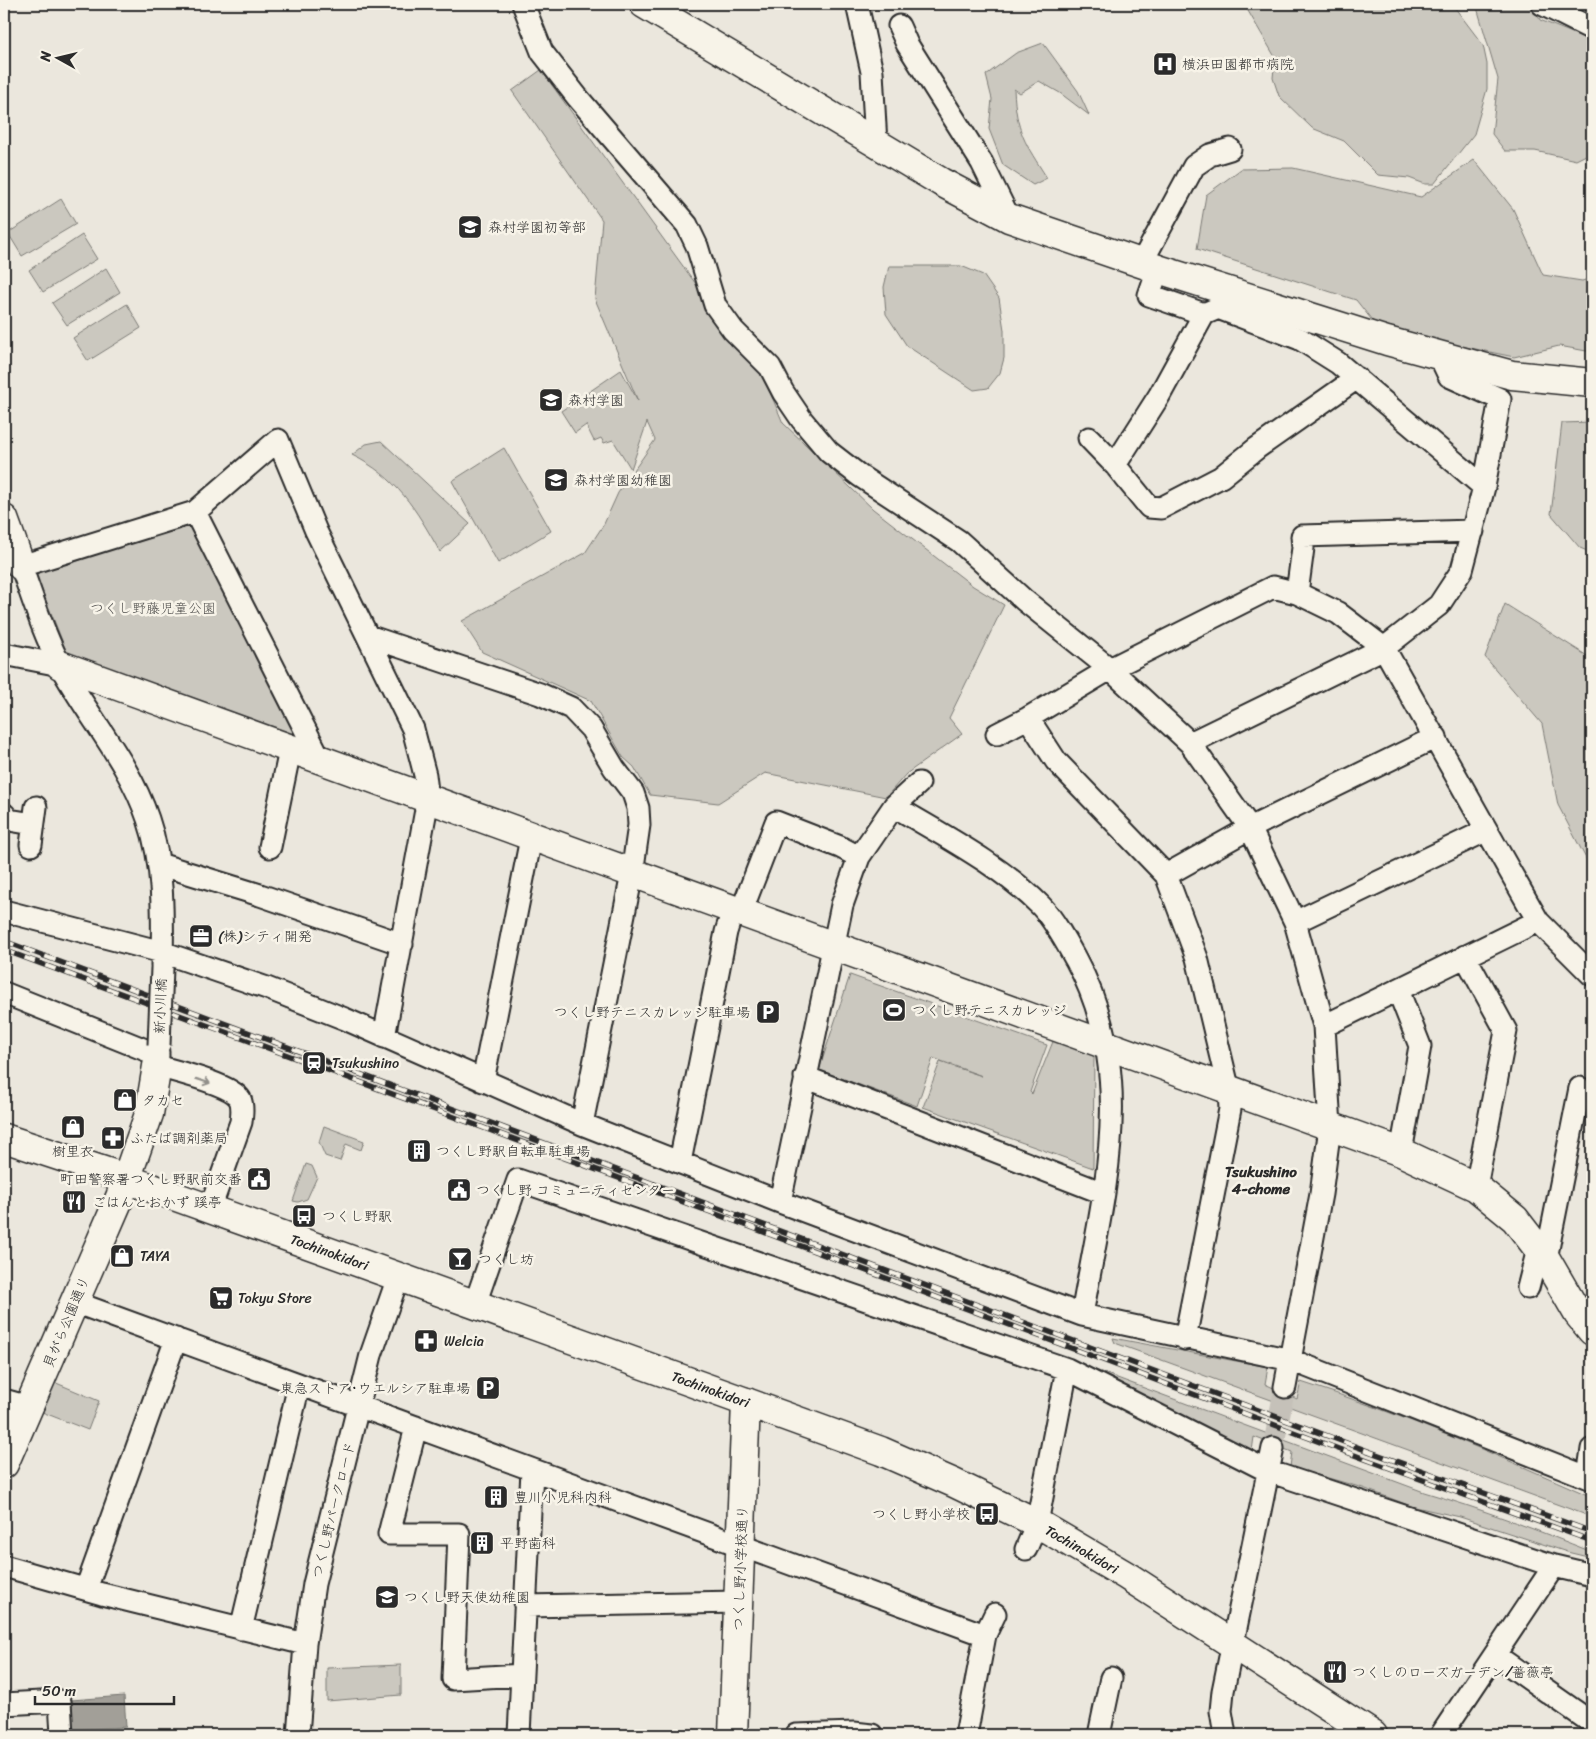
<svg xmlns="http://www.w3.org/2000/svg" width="1596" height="1739" font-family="Sriracha,'Klee One',sans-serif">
	<rect width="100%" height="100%" fill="#ebe7dd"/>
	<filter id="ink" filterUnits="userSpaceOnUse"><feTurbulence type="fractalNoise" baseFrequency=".02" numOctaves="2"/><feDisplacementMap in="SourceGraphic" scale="10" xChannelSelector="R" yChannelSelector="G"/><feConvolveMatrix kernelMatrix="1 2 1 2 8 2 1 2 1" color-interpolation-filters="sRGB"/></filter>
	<g filter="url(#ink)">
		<path fill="#cbc8bf" stroke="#7b7a75" d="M1244 4H1452L1483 45 1487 64V89L1474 134 1434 184H1425L1409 178 1378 175 1344 141 1312 128 1279 96 1273 78 1275 57Z
			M1476 4H1532L1540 20 1592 41V152L1576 160 1535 151H1505L1492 134 1498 79Z
			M1043 43 1078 91 1089 115 1060 93 1039 81 1020 93 1014 89C1016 132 1025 143 1047 178L1033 185 1003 165 989 129 992 99 986 75 1016 53Z
			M541 70 764 378 783 423 873 509 973 586 1004 605 949 718 962 734 906 774 886 797 765 773 718 803 650 795 634 767 623 757 591 701 482 652 462 621 585 553 604 524 618 493 655 440 647 422 631 469 613 440 604 443 601 438 594 441 586 425 575 433 561 411 621 370 638 401 595 299 602 220 512 91Z
			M1474 160 1513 209 1543 275 1582 281 1592 278V352L1559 346 1514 357 1379 329 1356 300 1197 249 1206 195 1241 169 1293 168 1421 197Z
			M61 199 76 224 22 256 8 233Z
			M82 235 97 259 43 292 29 270Z
			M889 266H961L983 275 999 298 1004 330V358L1000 373 988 388 974 390 907 346 886 314 884 287Z
			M106 268 120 292 67 325 52 303Z
			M127 304 141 328 88 361 73 338Z
			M1592 422V553L1580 548 1551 514 1562 423Z
			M381 441 470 524 440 552C416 509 397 477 352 455L366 444Z
			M504 448 551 531 498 563 452 481Z
			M190 525 299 731 291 737 67 653 34 570 164 527Z
			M1505 604 1592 659V870L1558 805 1542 724 1485 657Z
			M850 975 1047 1045 1030 1092 1032 1094 1054 1039 1094 1056 1093 1168 923 1107 940 1062 982 1076 933 1058 917 1106 819 1070Z
			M324 1126 364 1141 361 1150 346 1144 340 1161 325 1156 319 1142Z
			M306 1164 312 1166 317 1177 307 1199 298 1202 293 1201Z
			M1113 1338 1268 1367 1265 1384 1297 1399 1301 1382C1400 1413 1497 1455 1592 1497V1517L1115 1343Z
			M1093 1369 1424 1492C1482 1509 1537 1530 1592 1552V1558L1567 1552 1460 1517 1411 1506 1363 1488 1290 1467 1292 1452 1254 1437 1252 1451 1195 1421 1094 1373Z
			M54 1382 99 1401 88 1430 42 1412Z
			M401 1665V1695L327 1701V1668Z"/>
		<path fill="#a29f98" stroke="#72716c" d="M124 1696 126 1727 73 1730 71 1700Z"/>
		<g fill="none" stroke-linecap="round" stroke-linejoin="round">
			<path stroke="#c5c1b9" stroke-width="21" stroke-dasharray="21 11" stroke-linecap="butt" d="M1273 1448 1285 1387"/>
			<defs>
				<path id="street" d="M523 4 542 52 578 98 687 225 697 246 715 305 733 330 770 367 783 392 802 420 829 452 860 476 959 541 1024 600 1110 669 1190 743 1250 828 1295 922 1324 1026 1330 1127 1321 1194 1285 1387
					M857 4 872 72 876 144
					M1542 4 1592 29
					M899 26 907 44 982 163 1009 218
					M1142 262 1194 166 1210 155 1230 149
					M1204 314 1218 308 1300 339 1338 363 1484 487
					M1089 438 1115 465 1149 507 1161 508 1221 477 1257 448 1357 378
					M1115 465 1159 396 1204 314 1149 295 1158 269
					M195 512 320 759
					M1297 593 1303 548 1302 536 1473 531
					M368 636 540 694 571 708 591 729 614 768 633 793 638 808 639 825 632 874 582 1124
					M4 654 60 665
					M1028 718 1056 761 1166 875 1197 958 1229 1091 1230 1109 1185 1339
					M997 734 1028 718 1110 669 1273 587 1297 593 1338 613 1384 648 1538 921 1592 975
					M1190 743 1384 648 1439 605 1462 570 1484 487 1500 399 1449 376 1439 355
					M894 806C944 836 999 864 1041 906 1055 921 1066 942 1076 960 1139 1076 1103 1193 1082 1315
					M4 814 9 820 33 824
					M31 845 36 807
					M270 847 290 750
					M159 864 260 895 402 944
					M1166 875 1250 828 1436 737
					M4 911 162 952 267 988 345 1019 582 1124 780 1202 1082 1315 1291 1360 1592 1479
					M1295 922 1485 831
					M1465 956 1506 1031 1476 1187
					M162 965C163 917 164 865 148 819 129 762 88 717 60 665 43 633 33 599 21 566L195 512 278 440 316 531 413 729 425 775 428 799 384 1037
					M1398 990 1420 1046 1401 1152
					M4 993 158 1055
					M1324 1026 1538 921
					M158 1052 157 1066C174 1071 231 1084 240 1099 243 1106 242 1114 241 1122L210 1209
					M805 1077 1103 1193
					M483 1081 531 838
					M680 1162 726 932 733 910 745 902 776 822 840 847 859 857
					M780 1202 842 905 859 857 894 806 919 783
					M1546 1259 1580 1088
					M1528 1288 1538 1249
					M74 1302 985 1635
					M475 1304 518 1180 1067 1369 1268 1471 1554 1566 1592 1575
					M4 1400 29 1407
					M416 1427 389 1534H459L453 1679 522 1675
					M1588 1477 1592 1449
					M1026 1549 1037 1523 1067 1369
					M4 1566 102 1594 305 1644
					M86 1589 176 1339
					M525 1606 739 1602
					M241 1629 299 1385
					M1495 1655 1592 1723
					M4 1704 60 1701 62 1735
					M298 1735 305 1644 314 1584 371 1355 394 1289
					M519 1735 532 1470
					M796 1735 854 1733 872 1735
					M966 1735 985 1635 995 1614
					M1099 1735 1111 1678
					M1225 1735 1221 1711 1223 1691 1273 1448
					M1441 1735 1554 1566"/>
				<g id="secondary">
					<path d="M644 4 941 182 1009 218 1158 269 1387 341 1512 375 1592 383"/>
					<path d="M4 519 21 566"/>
					<path d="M60 665 1401 1152 1476 1187 1515 1219 1546 1259 1578 1314 1592 1331"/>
					<path id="s1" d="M4 1138 110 1173 746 1402 881 1451 954 1483 1037 1523 1127 1576 1373 1735"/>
					<path d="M4 1464 120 1197 149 1114 157 1066"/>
					<path d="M733 1735 746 1402"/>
				</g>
			</defs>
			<use href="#street" stroke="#2b2b2b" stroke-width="25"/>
			<use href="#secondary" stroke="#2b2b2b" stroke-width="31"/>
			<use href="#street" stroke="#f7f3e8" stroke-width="21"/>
			<use href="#secondary" stroke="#f7f3e8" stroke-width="28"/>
			<defs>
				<path id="rail" d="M4 941 1368 1451 1592 1532
					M4 950 732 1220 1365 1459 1592 1541"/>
			</defs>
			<use href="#rail" stroke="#2b2b2b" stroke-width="5.5"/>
			<use href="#rail" stroke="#f7f3e8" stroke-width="4" stroke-dasharray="11" stroke-linecap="butt"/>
			<defs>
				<path id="street-bridge" d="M159 1045 162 968"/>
			</defs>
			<use href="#street-bridge" stroke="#2b2b2b" stroke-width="25" stroke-linecap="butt"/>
			<use href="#street-bridge" stroke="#f7f3e8" stroke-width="21"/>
		</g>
		<defs><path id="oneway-shaft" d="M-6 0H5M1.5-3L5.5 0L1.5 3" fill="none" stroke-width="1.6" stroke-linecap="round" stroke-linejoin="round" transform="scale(1.25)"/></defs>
		<use stroke="#918f8a" href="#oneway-shaft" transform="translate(203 1081) rotate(18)"/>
	</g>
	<defs>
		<symbol id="hospital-square" viewBox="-11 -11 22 22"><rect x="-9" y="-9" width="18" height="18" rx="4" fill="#2b2b2b" stroke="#f7f3e8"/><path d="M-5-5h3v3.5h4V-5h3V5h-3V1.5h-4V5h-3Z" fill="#fff"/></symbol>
		<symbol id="school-square" viewBox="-11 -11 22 22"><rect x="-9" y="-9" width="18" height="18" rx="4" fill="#2b2b2b" stroke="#f7f3e8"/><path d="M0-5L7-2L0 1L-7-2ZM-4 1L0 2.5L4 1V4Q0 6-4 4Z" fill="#fff"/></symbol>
		<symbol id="office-square" viewBox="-11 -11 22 22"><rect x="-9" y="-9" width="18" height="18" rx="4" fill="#2b2b2b" stroke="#f7f3e8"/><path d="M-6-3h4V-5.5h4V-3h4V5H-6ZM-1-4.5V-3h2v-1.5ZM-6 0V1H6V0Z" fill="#fff"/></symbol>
		<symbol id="stadium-square" viewBox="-11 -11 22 22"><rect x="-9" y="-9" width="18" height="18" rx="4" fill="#2b2b2b" stroke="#f7f3e8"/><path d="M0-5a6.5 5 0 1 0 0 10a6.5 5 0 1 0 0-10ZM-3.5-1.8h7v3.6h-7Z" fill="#fff"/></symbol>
		<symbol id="parking-square" viewBox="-11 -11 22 22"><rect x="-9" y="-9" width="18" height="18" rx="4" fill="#2b2b2b" stroke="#f7f3e8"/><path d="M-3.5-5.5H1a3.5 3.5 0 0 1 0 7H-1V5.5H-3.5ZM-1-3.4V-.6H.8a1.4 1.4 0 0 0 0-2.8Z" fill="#fff"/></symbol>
		<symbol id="station-square" viewBox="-11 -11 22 22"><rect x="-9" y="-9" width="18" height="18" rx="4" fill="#2b2b2b" stroke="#f7f3e8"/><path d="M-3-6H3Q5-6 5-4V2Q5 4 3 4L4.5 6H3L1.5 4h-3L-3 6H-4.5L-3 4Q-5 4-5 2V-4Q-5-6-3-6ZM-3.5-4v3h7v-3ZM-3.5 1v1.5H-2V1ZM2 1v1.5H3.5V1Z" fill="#fff"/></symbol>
		<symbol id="shop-square" viewBox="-11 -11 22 22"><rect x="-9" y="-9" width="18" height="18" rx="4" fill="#2b2b2b" stroke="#f7f3e8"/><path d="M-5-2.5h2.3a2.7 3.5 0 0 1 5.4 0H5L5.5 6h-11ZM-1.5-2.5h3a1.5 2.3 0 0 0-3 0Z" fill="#fff"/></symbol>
		<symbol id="pharmacy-square" viewBox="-11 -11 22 22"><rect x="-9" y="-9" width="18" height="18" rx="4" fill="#2b2b2b" stroke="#f7f3e8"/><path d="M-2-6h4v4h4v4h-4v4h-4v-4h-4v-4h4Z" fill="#fff"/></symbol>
		<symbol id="building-square" viewBox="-11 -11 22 22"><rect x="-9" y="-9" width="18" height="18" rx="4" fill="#2b2b2b" stroke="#f7f3e8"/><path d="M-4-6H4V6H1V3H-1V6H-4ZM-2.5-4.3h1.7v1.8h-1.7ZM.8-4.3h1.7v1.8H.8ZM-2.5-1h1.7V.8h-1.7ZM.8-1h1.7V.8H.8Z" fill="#fff"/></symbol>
		<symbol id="civic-square" viewBox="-11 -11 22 22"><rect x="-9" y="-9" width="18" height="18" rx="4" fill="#2b2b2b" stroke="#f7f3e8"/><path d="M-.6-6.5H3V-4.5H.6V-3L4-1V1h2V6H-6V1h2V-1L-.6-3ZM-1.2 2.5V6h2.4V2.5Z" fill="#fff"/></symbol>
		<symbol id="restaurant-square" viewBox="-11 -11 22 22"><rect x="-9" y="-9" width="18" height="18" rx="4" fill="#2b2b2b" stroke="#f7f3e8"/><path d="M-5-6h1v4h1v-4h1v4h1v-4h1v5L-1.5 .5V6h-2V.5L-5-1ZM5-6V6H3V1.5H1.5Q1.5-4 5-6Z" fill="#fff"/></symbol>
		<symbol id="bus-square" viewBox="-11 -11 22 22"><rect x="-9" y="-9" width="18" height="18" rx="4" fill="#2b2b2b" stroke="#f7f3e8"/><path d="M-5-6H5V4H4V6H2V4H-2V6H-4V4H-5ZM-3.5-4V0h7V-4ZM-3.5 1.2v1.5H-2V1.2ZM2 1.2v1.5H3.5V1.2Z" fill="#fff"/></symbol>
		<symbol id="bar-square" viewBox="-11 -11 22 22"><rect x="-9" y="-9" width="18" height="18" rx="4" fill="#2b2b2b" stroke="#f7f3e8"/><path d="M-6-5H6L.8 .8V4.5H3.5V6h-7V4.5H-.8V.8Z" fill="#fff"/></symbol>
		<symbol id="supermarket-square" viewBox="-11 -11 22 22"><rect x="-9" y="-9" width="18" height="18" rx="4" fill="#2b2b2b" stroke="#f7f3e8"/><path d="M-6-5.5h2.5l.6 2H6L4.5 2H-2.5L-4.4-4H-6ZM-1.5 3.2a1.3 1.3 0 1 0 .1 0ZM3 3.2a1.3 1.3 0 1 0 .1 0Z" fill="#fff"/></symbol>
	</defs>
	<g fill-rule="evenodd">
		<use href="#hospital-square" x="1151" y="50" width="28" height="28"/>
		<use href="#school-square" x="456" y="213" width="28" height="28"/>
		<use href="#school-square" x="537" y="386" width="28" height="28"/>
		<use href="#school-square" x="542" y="466" width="28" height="28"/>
		<use href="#office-square" x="187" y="922" width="28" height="28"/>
		<use href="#stadium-square" x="880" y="996" width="28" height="28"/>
		<use href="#parking-square" x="754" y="998" width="28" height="28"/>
		<use href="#station-square" x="300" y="1049" width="28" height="28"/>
		<use href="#shop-square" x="111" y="1086" width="28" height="28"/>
		<use href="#shop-square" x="59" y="1113" width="28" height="28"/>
		<use href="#pharmacy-square" x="99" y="1124" width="28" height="28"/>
		<use href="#building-square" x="405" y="1137" width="28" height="28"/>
		<use href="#civic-square" x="245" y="1165" width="28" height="28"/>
		<use href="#civic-square" x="445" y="1176" width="28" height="28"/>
		<use href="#restaurant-square" x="60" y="1188" width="28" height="28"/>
		<use href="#bus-square" x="290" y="1202" width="28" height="28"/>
		<use href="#shop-square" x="108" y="1242" width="28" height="28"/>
		<use href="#bar-square" x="446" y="1245" width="28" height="28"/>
		<use href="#supermarket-square" x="207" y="1284" width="28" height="28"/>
		<use href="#pharmacy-square" x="412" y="1327" width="28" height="28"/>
		<use href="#parking-square" x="474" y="1374" width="28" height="28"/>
		<use href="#building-square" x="482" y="1483" width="28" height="28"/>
		<use href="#bus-square" x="973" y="1500" width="28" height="28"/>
		<use href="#building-square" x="468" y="1529" width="28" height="28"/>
		<use href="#school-square" x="373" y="1583" width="28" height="28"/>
		<use href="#restaurant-square" x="1321" y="1658" width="28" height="28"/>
	</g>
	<g text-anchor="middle" stroke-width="5" stroke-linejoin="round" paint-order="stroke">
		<g font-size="14" fill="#2b2b2b" stroke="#f7f3e8" text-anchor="start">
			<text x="1182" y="69">横浜田園都市病院</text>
			<text x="488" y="232">森村学園初等部</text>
			<text x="568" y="405">森村学園</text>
			<text x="574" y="485">森村学園幼稚園</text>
			<text x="218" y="941">(株)シティ開発</text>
			<text x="912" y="1015">つくし野テニスカレッジ</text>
			<text x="750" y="1017" text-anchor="end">つくし野テニスカレッジ駐車場</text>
			<text x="332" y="1068">Tsukushino</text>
			<text x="142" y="1105">タカセ</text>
			<text x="130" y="1143">ふたば調剤薬局</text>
			<text x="73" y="1156" text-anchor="middle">樹里衣</text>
			<text x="436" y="1156">つくし野駅自転車駐車場</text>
			<text x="242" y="1184" text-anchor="end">町田警察署つくし野駅前交番</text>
			<text x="476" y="1195">つくし野 コミュニティセンター</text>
			<text x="92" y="1207">ごはんとおかず 蹊亭</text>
			<text x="322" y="1221">つくし野駅</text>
			<text x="140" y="1261">TAYA</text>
			<text x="478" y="1264">つくし坊</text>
			<text x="238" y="1303">Tokyu Store</text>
			<text x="444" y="1346">Welcia</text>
			<text x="470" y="1393" text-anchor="end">東急ストア･ウエルシア駐車場</text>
			<text x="514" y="1502">豊川小児科内科</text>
			<text x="970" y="1519" text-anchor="end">つくし野小学校</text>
			<text x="500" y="1548">平野歯科</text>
			<text x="404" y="1602">つくし野天使幼稚園</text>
			<text x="1352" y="1677">つくしのローズガーデン/薔薇亭</text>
		</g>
		<g font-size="14" fill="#535250" stroke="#f7f3e8">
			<text x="153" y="613">つくし野藤児童公園</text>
		</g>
		<g font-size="14" fill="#2b2b2b" stroke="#f7f3e8">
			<text transform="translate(160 1006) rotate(-88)" y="5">新小川橋</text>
			<text dy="5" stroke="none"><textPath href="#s1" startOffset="345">Tochinokidori</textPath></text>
			<text transform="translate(66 1322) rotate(-67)" y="5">貝がら公園通り</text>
			<text dy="5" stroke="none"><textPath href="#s1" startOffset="750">Tochinokidori</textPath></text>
			<text transform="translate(333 1510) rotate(-76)" y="5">つくし野パークロード</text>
			<text dy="5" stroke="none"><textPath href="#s1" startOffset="1155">Tochinokidori</textPath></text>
			<text transform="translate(740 1568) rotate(-88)" y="5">つくし野小学校通り</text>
		</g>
		<g font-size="15" font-weight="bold" fill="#2b2b2b" stroke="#f7f3e8">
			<text x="1261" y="1177">Tsukushino<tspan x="1261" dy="17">4-chome</tspan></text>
		</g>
	</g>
	<rect width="1596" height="1739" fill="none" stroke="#f7f3e8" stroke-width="20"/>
	<rect x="10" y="10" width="1576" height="1719" fill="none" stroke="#2b2b2b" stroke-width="2" filter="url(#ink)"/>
	<g transform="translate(58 58) rotate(278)" stroke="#f7f3e8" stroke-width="4" paint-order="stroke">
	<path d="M0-4L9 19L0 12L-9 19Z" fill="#2b2b2b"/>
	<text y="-8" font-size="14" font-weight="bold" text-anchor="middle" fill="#2b2b2b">N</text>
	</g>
	<path d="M35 1696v8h139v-8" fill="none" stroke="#2b2b2b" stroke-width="2.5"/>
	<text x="42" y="1696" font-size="15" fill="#2b2b2b" stroke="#f7f3e8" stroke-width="4" paint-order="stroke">50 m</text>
</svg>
